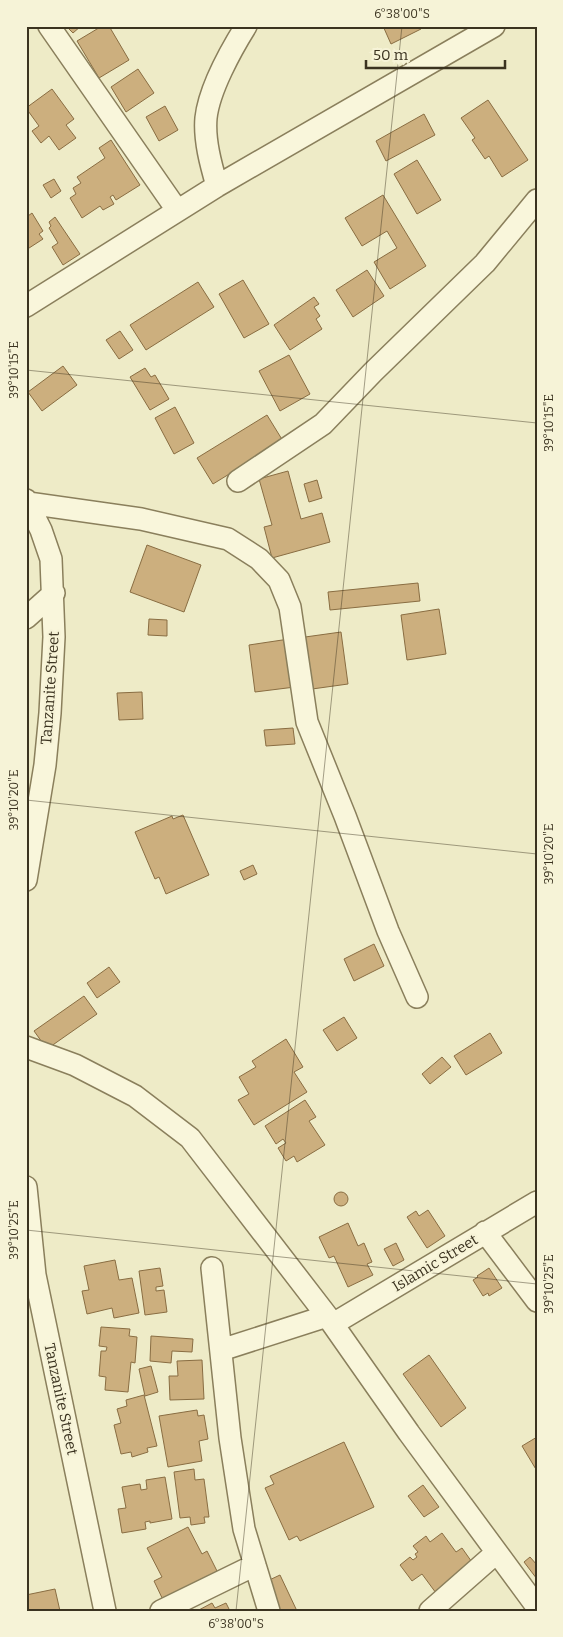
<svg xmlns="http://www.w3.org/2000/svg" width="563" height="1637" font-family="Bitter,serif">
	<rect width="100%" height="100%" fill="#eeebc7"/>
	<path fill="#ccaf7e" stroke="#896d42" d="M66 26H81L73 33Z
		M102 26H109L129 60 99 78 77 41Z
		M383 26H420L421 29 391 44Z
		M138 69 154 93 126 112 111 87Z
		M52 89 74 119 66 125 76 138 59 150 49 136 41 143 32 131 39 126 26 108Z
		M488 100 528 160 502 177 489 156 485 159 472 140 475 138 461 118Z
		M165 106 178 130 159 141 146 117Z
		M424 114 435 135 386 161 376 141Z
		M111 140 140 185 116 200 113 195 110 197 114 204 103 210 100 206 82 218 70 198 76 194 73 188 81 183 77 177 105 158 99 148Z
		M417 160 441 200 417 214 394 174Z
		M54 179 61 191 51 198 43 185Z
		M383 195 426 266 390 289 374 262 397 248 387 231 362 246 345 218Z
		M26 213 28 216 32 213 43 231 39 234 43 239 26 250Z
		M55 217 80 254 63 265 52 247 58 243 49 228 51 226 49 222Z
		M367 270 384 296 353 317 336 290Z
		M243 280 269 324 244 338 219 294Z
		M198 282 214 307 146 350 130 325Z
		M314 297 319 304 314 307 320 316 316 319 322 329 290 350 274 325Z
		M120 331 133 350 119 359 106 340Z
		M289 355 310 394 280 411 259 371Z
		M63 366 77 385 42 411 28 392Z
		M145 368 151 377 155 375 169 399 150 410 130 377Z
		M175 407 194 443 174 454 155 418Z
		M267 415 283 441 213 484 197 458Z
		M288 471 301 519 322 513 330 542 272 558 264 527 272 525 259 479Z
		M317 480 322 498 309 502 304 484Z
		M147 545 201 565 184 612 130 592Z
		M418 583 420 601 330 610 328 592Z
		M439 609 446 654 407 660 401 615Z
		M149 619 167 620V636L148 635Z
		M341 632 348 684 305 690 298 638Z
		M289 639 295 687 255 692 249 645Z
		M142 692 143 719 119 720 117 693Z
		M293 728 295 744 266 746 264 730Z
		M183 815 209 875 166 894 159 877 155 879 135 832 172 816 173 819Z
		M253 865 257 874 244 880 240 871Z
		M374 944 384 966 354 981 344 959Z
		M109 967 120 982 97 998 87 983Z
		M84 996 97 1014 47 1049 34 1031Z
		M344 1017 357 1038 337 1051 323 1030Z
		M490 1033 502 1053 466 1075 454 1056Z
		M286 1039 303 1067 294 1072 307 1092 254 1125 238 1100 249 1094 239 1077 256 1067 252 1061Z
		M442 1057 451 1067 430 1084 422 1074Z
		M305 1100 316 1117 309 1121 325 1145 297 1162 294 1156 286 1161 278 1148 286 1143 283 1139 276 1144 265 1126Z
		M334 1199a7 7 0 1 1 14 0a7 7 0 1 1-14 0Z
		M428 1210 445 1236 427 1248 407 1217 416 1211 419 1216Z
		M348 1223 358 1246 364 1243 372 1262 367 1264 373 1275 348 1287 334 1256 329 1258 319 1237Z
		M396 1243 404 1260 393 1266 384 1249Z
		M115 1260 119 1280 132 1278 139 1313 114 1318 112 1308 87 1314 82 1291 89 1290 84 1266Z
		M160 1268 163 1286 156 1287V1291L164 1290 167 1312 145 1315 139 1271Z
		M489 1268 502 1288 489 1296 488 1293 483 1296 473 1280 478 1277 477 1276Z
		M101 1327 130 1329 129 1336 137 1337 135 1363 131 1362 128 1392 105 1390 106 1377 99 1376 101 1351H106L107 1347 99 1346Z
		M151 1336 193 1339 192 1352 172 1351 171 1363 150 1361Z
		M429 1355 466 1408 441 1427 403 1374Z
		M202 1360 204 1399 170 1400 169 1376H178L177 1361Z
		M151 1366 158 1392 145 1396 139 1369Z
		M144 1395 157 1446 147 1448 148 1452 132 1457 131 1452 121 1454 114 1425 121 1423 117 1409 127 1406 126 1400Z
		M197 1410 198 1416 204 1415 208 1439 199 1441 202 1461 168 1467 159 1416Z
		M537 1437V1471L522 1446Z
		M344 1442 374 1507 300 1541 297 1536 289 1540 265 1488 274 1484 270 1476Z
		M194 1469 195 1480 204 1479 209 1517H204L205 1523 191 1525 190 1517 180 1518 174 1472Z
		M165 1477 172 1519 150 1523V1521L145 1522 146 1529 122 1533 118 1509 126 1508 122 1487 140 1484 141 1490 147 1489 146 1480Z
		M423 1485 439 1507 424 1517 408 1496Z
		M188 1527 202 1554 207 1551 219 1575 164 1602 154 1581 162 1577 147 1548Z
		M442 1533 456 1552 462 1548 474 1565 436 1593 422 1574 412 1581 400 1565 410 1557 413 1560 417 1557 415 1554 418 1552 413 1546 426 1536 430 1542Z
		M530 1557 537 1565V1579L524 1562Z
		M280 1575 297 1611H277L263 1583Z
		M55 1589 60 1611H29L26 1595Z
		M212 1603 215 1608 226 1603 230 1611H197Z"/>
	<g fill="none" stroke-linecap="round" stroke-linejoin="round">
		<defs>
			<path id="minor" d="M49 26 177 210
				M217 186C211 165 204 140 206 118 209 90 231 50 246 26
				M26 306 217 186 494 26
				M238 481 323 424 373 372 485 263 537 200
				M26 500 41 530 51 559 54 637 50 713 45 765 26 880
				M28 503 141 519 228 539 259 559 279 580 290 607 307 722 345 816 388 931 417 997
				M26 618 54 593
				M26 1047 75 1065 135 1096 190 1138 327 1316 409 1433 537 1607
				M26 1187 35 1275 105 1611
				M485 1232 537 1301
				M212 1268 230 1438 244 1529 269 1611
				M333 1324 537 1202
				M221 1350 327 1316
				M161 1611 255 1565
				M430 1611 496 1553"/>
		</defs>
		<use href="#minor" stroke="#8a7f5c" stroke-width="24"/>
		<use href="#minor" stroke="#f9f6db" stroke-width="21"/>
	</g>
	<path fill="none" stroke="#3b3320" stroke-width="1" stroke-opacity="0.45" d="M26 370 537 423M26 800 537 854M26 1230 537 1284M236 1611 402 26"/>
	<g text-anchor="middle" stroke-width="4.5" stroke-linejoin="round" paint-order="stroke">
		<g font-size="15" fill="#3b3320" stroke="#f6f3d7">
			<text transform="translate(50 688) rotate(-86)" y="5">Tanzanite Street</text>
			<text transform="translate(435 1263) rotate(-31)" y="5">Islamic Street</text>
			<text transform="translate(61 1399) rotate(78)" y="5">Tanzanite Street</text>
		</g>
	</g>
	<rect width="563" height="1637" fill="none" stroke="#f6f3d7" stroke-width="55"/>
	<path d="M366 60v8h139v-8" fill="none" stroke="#3b3320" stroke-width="2.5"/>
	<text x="373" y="60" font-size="15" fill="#3b3320" stroke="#f6f3d7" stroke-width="4" paint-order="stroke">50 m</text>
	<rect x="28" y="28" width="508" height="1582" fill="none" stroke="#3b3320" stroke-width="2"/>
	<g font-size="12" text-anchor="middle" fill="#3b3320">
		<text x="402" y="18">6°38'00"S</text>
		<text transform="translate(14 370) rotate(-90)" y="4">39°10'15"E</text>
		<text transform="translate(549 423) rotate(-90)" y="4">39°10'15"E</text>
		<text transform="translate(14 800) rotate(-90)" y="4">39°10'20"E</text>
		<text transform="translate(549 854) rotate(-90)" y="4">39°10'20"E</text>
		<text transform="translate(14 1230) rotate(-90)" y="4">39°10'25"E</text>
		<text transform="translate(549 1284) rotate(-90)" y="4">39°10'25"E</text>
		<text x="236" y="1628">6°38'00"S</text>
	</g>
</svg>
